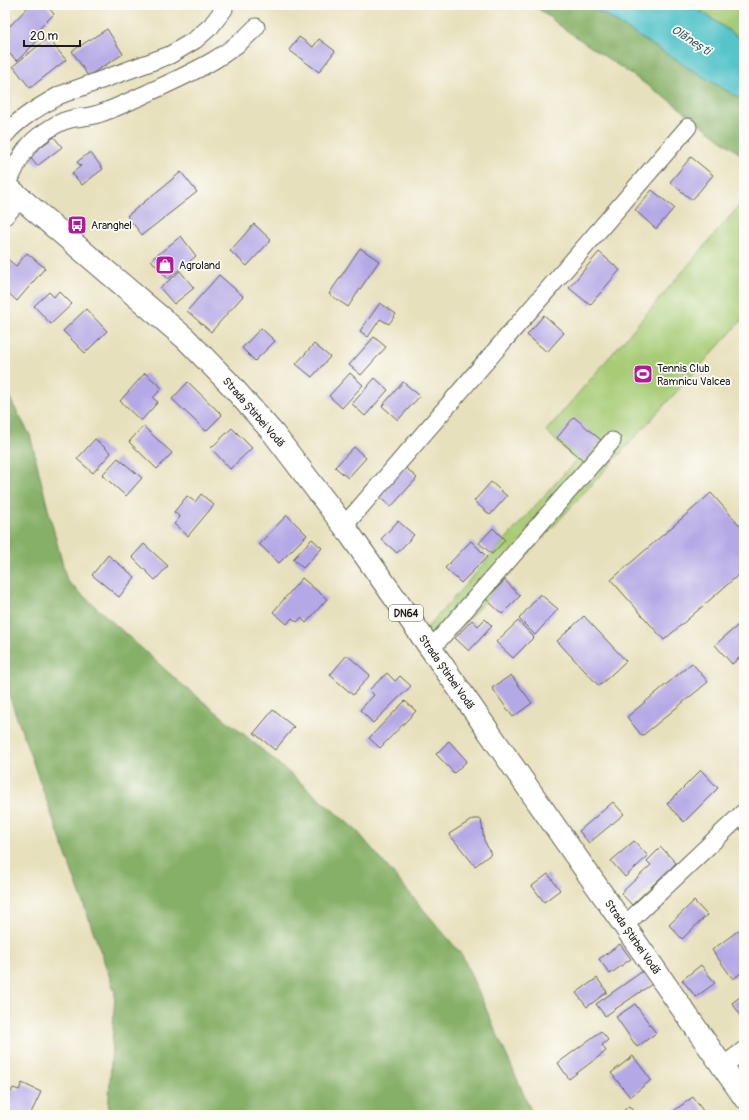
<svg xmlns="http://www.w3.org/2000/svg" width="749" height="1120" font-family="Pangolin,sans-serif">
	<rect width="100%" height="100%" fill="#fdfcf7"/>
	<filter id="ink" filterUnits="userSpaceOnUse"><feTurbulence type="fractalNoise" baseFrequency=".025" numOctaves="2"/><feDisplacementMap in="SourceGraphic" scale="8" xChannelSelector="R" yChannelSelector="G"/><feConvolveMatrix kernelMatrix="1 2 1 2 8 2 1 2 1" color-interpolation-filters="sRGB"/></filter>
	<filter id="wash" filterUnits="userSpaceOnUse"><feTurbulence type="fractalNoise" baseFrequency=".012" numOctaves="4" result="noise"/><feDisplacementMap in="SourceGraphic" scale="16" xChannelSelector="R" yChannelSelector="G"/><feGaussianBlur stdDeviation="0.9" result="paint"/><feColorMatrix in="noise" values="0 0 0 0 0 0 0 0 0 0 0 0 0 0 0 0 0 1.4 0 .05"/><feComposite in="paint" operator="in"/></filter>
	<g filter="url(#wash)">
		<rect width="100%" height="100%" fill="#e7e0bc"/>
		<path fill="#a8cc76" stroke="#627449" d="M692 5H744V41Z
			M744 200V318L442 648 426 629 576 460 546 431Z"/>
		<path fill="#86b067" stroke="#516642" d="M534 5H589L689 68 744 101V157L669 100 563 28Z
			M5 390 30 435 47 505 67 581 179 682 246 736 357 831 462 955 533 1115H108L115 992 5 684Z"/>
		<path fill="#57c5cb" stroke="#3a7074" d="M589 5H692L744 41V101L689 68Z"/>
		<g id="blocks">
			<path fill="#b5a8e6" d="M30 5H46L54 14 33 35 38 40 17 61 5 49V31Z
				M107 29 123 54 88 76 72 51Z
				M299 37 313 47 319 39 335 51 319 72 289 50Z
				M48 38 66 60 30 88 13 66Z
				M54 137 62 147 37 166 29 156Z
				M90 152 103 169 82 185 72 173 81 166 77 162Z
				M691 157 713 175 692 200 670 182Z
				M181 172 197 192 142 235 127 216Z
				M652 190 674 208 656 229 635 210Z
				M254 224 271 240 247 266 230 251Z
				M181 236 196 256 168 279 151 260Z
				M360 248 379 261 348 307 329 294Z
				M599 252 620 270 590 305 569 288Z
				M27 253 45 268 17 301 5 290V257L16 266Z
				M180 271 194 288 174 304 160 288Z
				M219 275 243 296 211 332 187 311Z
				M59 291 72 304 51 324 34 306 49 292 54 297Z
				M380 303 396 314 389 324 380 319 368 337 360 331Z
				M86 309 107 331 85 353 63 331Z
				M544 315 564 333 547 352 527 335Z
				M261 328 275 341 255 361 242 348Z
				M374 337 386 347 361 375 349 365Z
				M314 344 330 357 312 377 296 364Z
				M145 373 162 388 153 398 158 402 141 421 120 401Z
				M350 373 363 385 342 408 329 396Z
				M375 378 388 390 365 416 352 404Z
				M188 382 222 415 206 431 172 399Z
				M403 382 420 396 398 420 382 406Z
				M574 417 601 440 584 461 557 438Z
				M143 426 172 453 157 469 129 442Z
				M232 428 252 448 230 469 211 448Z
				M95 439 111 453 93 473 77 459Z
				M354 447 366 458 348 478 335 467Z
				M118 458 142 478 126 496 102 475Z
				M405 467 417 478 391 507 378 496Z
				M491 482 507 496 490 515 474 501Z
				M711 493 744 530V570L664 640 611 580Z
				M201 494 214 505 188 536 174 524 180 517 174 512 187 496 195 502Z
				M287 515 307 535 279 563 259 544Z
				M398 521 414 535 397 553 381 539Z
				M493 528 505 540 492 554 479 543Z
				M312 539 322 548 303 568 293 559Z
				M471 541 487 557 461 583 445 568Z
				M144 544 168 566 155 580 132 557Z
				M108 555 135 577 119 597 92 575Z
				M302 578 327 599 306 623 301 618 297 622 292 618 287 624 273 612Z
				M505 580 520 596 502 614 486 599Z
				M540 594 558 609 535 635 519 619Z
				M584 616 626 661 599 686 557 641Z
				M485 619 492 626 469 651 455 638 472 620 478 626Z
				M744 620V654L732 664 715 645Z
				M518 621 534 637 513 658 496 642Z
				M347 655 370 675 353 695 330 675Z
				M692 663 708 682 642 736 627 717Z
				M387 673 395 681 400 676 411 686 373 723 360 710 374 695 369 690Z
				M511 675 532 703 513 717 492 688Z
				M405 701 416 711 380 748 369 738Z
				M273 710 294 727 275 750 254 733Z
				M449 741 467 761 454 773 436 754Z
				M701 770 718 788 684 822 667 804Z
				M613 802 624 814 589 843 579 831Z
				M473 819H481L484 840 491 854 475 866 449 834Z
				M744 822V833L739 828Z
				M634 841 648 856 625 877 611 861Z
				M661 847 676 863 632 905 621 893 651 865 647 861Z
				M548 874 560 890 544 902 532 886Z
				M694 901 707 915 682 939 669 925Z
				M739 930 744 937V971L733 979 712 950Z
				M620 944 631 959 610 974 599 959Z
				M701 965 715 983 696 997 682 980Z
				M643 971 652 984 605 1016 596 1004Z
				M597 978 607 992 587 1007 576 993Z
				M744 994V1020L732 1003Z
				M635 1004 656 1033 637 1047 616 1017Z
				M601 1031 608 1040 602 1045 606 1051 569 1079 558 1063Z
				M633 1056 651 1080 630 1097 611 1073Z
				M22 1083 41 1092 30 1115H9L5 1113V1104L13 1088 19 1090Z
				M693 1097 706 1115H668Z
				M629 1106 636 1115H618Z"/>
		</g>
	</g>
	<g filter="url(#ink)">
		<use href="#blocks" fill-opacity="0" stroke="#636154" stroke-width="1"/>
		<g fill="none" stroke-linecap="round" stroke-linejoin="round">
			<defs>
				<path id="minor" d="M5 135C19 118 41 106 60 95L170 55 195 40 211 26 224 9
					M7 186C15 168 23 148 39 136 48 129 61 121 71 119 80 117 89 117 98 114 115 109 132 100 148 93 186 75 228 58 256 27
					M5 216 21 198
					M344 526 688 127
					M431 649 612 441
					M625 925 744 812
					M723 1066 744 1050"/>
				<path id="primary" d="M5 185 185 338 229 383 274 434 344 526 431 649 744 1097"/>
			</defs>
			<use href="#minor" stroke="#636154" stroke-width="19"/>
			<use href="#primary" stroke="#636154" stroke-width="24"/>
			<use href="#minor" stroke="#fff" stroke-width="17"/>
			<use href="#primary" stroke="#fff" stroke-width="22"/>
		</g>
	</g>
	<defs>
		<symbol id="bus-square" viewBox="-11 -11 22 22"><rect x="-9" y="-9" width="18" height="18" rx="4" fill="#b5179e" stroke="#fdfcf7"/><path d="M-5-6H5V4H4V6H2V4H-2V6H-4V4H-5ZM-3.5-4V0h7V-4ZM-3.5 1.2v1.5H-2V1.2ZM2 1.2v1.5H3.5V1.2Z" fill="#fff"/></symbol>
		<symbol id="shop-square" viewBox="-11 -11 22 22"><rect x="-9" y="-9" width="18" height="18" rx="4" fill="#b5179e" stroke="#fdfcf7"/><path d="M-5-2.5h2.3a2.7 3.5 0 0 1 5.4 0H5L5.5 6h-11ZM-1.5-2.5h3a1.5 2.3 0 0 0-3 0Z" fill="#fff"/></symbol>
		<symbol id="stadium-square" viewBox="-11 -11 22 22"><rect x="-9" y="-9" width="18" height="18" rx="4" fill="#b5179e" stroke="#fdfcf7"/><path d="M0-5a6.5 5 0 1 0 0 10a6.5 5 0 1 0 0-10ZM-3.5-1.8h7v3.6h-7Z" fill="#fff"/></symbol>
	</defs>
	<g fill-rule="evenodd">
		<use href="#bus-square" x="66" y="214" width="22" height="22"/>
		<use href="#shop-square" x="154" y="254" width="22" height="22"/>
		<use href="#stadium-square" x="632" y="363" width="22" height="22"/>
	</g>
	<g text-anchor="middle" stroke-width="3.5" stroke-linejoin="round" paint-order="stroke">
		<rect fill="#fdfcf7" stroke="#605f5e" stroke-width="1" x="389" y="605" width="34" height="16" rx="3"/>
		<g font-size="10" font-weight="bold" fill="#1c1c1c">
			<text x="406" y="617">DN64</text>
		</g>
		<g font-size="11" fill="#1c1c1c" stroke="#fdfcf7" text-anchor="start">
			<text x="91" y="229">Aranghel</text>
			<text x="179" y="269">Agroland</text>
			<text x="657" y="372">Tennis Club<tspan x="657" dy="13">Ramnicu Valcea</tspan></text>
		</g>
		<g font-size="11" fill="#1c1c1c" stroke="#fdfcf7">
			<text transform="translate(254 412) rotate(49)" y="4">Strada Știrbei Vodă</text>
			<text transform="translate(447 672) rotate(55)" y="4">Strada Știrbei Vodă</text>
			<text transform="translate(633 937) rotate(55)" y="4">Strada Știrbei Vodă</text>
		</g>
		<g font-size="12" font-style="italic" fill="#346062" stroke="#fdfcf7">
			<text transform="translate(691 40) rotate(33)" y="4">Olănești</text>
		</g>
	</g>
	<rect width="749" height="1120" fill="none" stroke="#fdfcf7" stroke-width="20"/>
	<path d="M24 40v6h56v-6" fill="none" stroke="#1c1c1c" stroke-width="2"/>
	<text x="30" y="40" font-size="12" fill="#1c1c1c" stroke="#fdfcf7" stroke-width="3" paint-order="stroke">20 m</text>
</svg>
